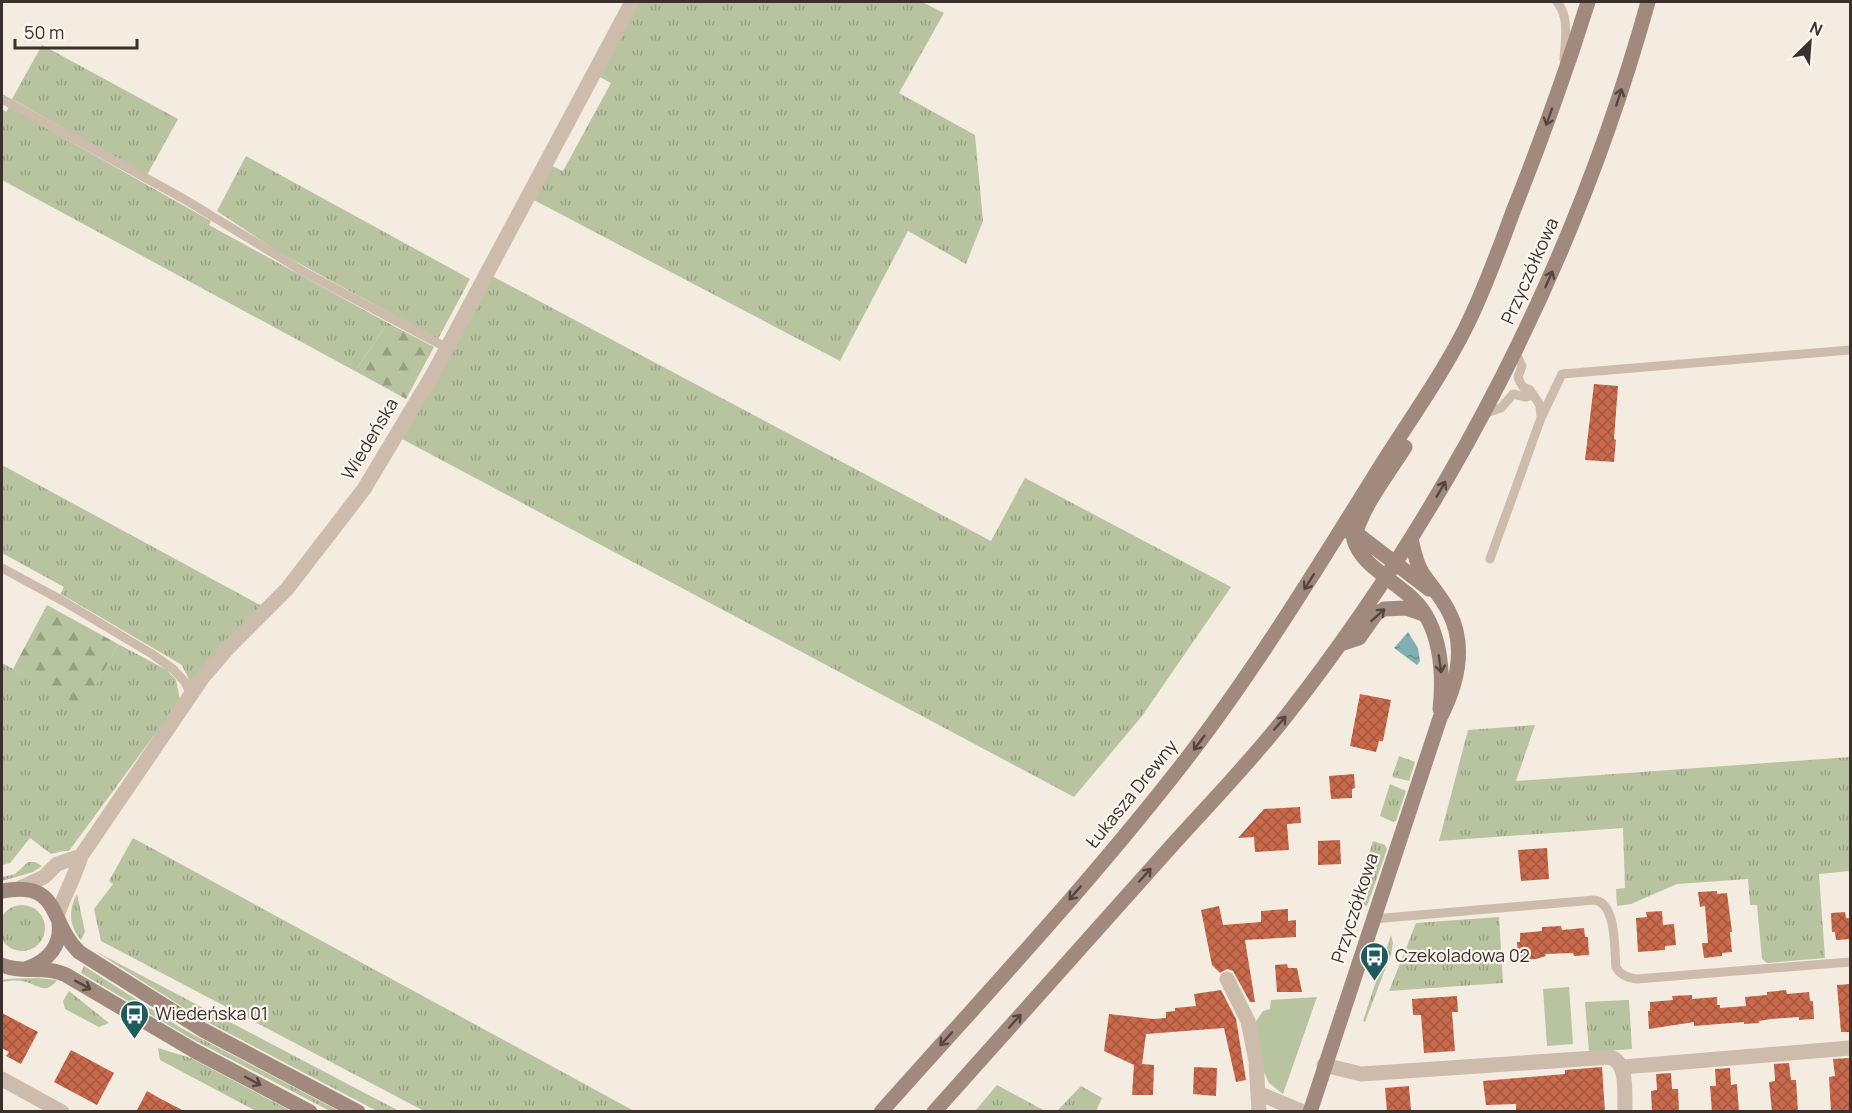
<svg xmlns="http://www.w3.org/2000/svg" width="1852" height="1113" font-family="Manrope,sans-serif">
	<defs>
		<pattern id="grass-tufts" width="24" height="20" patternUnits="userSpaceOnUse" patternTransform="scale(1.5)"><rect width="24" height="20" fill="#b8c4a0"/><path d="M3 7l-1-3M5 7V3M7 7l1-3M15 17l-1-3M17 17v-4M19 17l1-3" fill="none" stroke="#97a083"/></pattern>
		<pattern id="forest-firs" width="22" height="20" patternUnits="userSpaceOnUse" patternTransform="scale(1.5)"><rect width="22" height="20" fill="#b8c4a0"/><path d="M5 1l3.5 6h-7zM16 11l3.5 6h-7z" fill="#97a083"/></pattern>
		<pattern id="water-ripples" width="26" height="14" patternUnits="userSpaceOnUse" patternTransform="scale(1.5)"><rect width="26" height="14" fill="#7fb0b2"/><path d="M2 4q2-2 4 0t4 0M15 11q2-2 4 0t4 0" fill="none" stroke="#699091"/></pattern>
		<pattern id="building-cross-hatch" width="8" height="8" patternUnits="userSpaceOnUse" patternTransform="scale(1.5)"><rect width="8" height="8" fill="#c8694b"/><path d="M0 0l8 8M0 8l8-8" fill="none" stroke="#a4573f"/></pattern>
	</defs>
	<rect width="100%" height="100%" fill="#f4ebe1"/>
	<path fill="url(#grass-tufts)" d="M638 2H922L944 13 899 93 975 135 983 221 966 264 908 231 840 361 532 199 550 165 563 171 611 83 598 76Z
		M42 45 178 119 147 175 12 99Z
		M9 107 211 221 209 225 388 323 355 371 2 180V109L6 112Z
		M246 156 470 279 438 339 280 253 217 211Z
		M490 275 991 541 1025 478 1231 587 1142 716 1074 797 402 439Z
		M2 465 262 606 191 684 182 665 61 594 64 587 2 553Z
		M118 644 167 670 176 680 180 700 69 851H63L51 854 30 838 10 863 2 865V663L84 707Z
		M1535 725 1516 781 1850 757V871L1819 874 1825 958 1767 963 1762 959 1757 905H1750L1748 879 1677 884 1631 904 1617 906 1616 889 1625 888 1623 828 1439 841 1468 730Z
		M1399 756 1415 762 1409 781 1392 777Z
		M1390 784 1406 791 1396 821 1393 822 1380 816Z
		M133 838 634 1111H424L101 941 94 909 113 884 109 881Z
		M1373 841 1385 845 1387 849 1367 906 1353 903Z
		M28 862H35L42 866 33 872 2 881V877L15 874Z
		M77 894 85 932 81 940C69 926 68 910 77 894Z
		M-1 928a23 23 0 1 1 46 0a23 23 0 1 1-46 0Z
		M1499 917 1503 983 1389 991 1416 923Z
		M1391 935 1393 943 1391 954 1365 1022 1363 1021Z
		M95 951 399 1111H377L198 1017Z
		M84 966 181 1028 339 1111H330L190 1038 81 973Z
		M37 978 57 980C44 997 37 983 22 981 15 980 8 981 2 982V980L6 979Z
		M69 991 109 1023 99 1027 65 1009 63 1001Z
		M1629 1000 1632 1049 1589 1052 1585 1002Z
		M158 1048 191 1058 291 1111H256L160 1060Z
		M997 1085 1045 1111H975Z
		M1081 1086 1102 1098 1096 1111H1057Z"/>
	<path fill="url(#forest-firs)" d="M388 323 434 347 406 399 355 371Z
		M47 605 118 644 84 708 13 669Z"/>
	<path fill="#b8c4a0" d="M1569 987 1573 1044 1547 1046 1543 989Z
		M1317 997 1283 1094 1269 1083 1264 1072 1255 1023 1263 1011 1270 1009 1271 1000Z"/>
	<path fill="url(#water-ripples)" d="M1408 632 1418 648 1420 661 1417 665 1394 648Z"/>
	<path fill="url(#building-cross-hatch)" d="M1594 384 1618 386 1614 439 1616 440 1614 462 1585 460Z
		M1360 694 1391 700 1383 741H1379L1376 752 1350 746Z
		M1354 774 1355 788 1352 789V798L1331 799 1329 776Z
		M1300 807 1301 823 1287 824 1289 850 1255 852 1254 837 1238 838 1264 809Z
		M1340 840 1341 864 1318 865V841Z
		M1547 848 1549 879 1521 881 1518 850Z
		M1717 891V894L1727 893 1732 932H1730L1732 952 1722 953V956L1704 958 1702 943H1708L1705 906 1700 907 1698 892Z
		M1219 906 1223 925 1261 922V911L1288 909V921L1296 920V937L1245 940 1255 1002H1250L1233 971 1227 969 1220 973 1212 965 1201 910Z
		M1662 911 1663 925 1674 924 1676 945 1665 946V950L1638 952 1636 918 1647 917 1646 912Z
		M1845 912 1846 918H1851V939L1836 940 1835 932H1832L1831 913Z
		M1561 926 1562 930 1584 928 1585 937H1588L1589 955 1574 956 1573 953 1545 954 1546 956 1536 959 1518 960 1517 942H1520V933L1542 931V927Z
		M1287 964 1288 968H1297L1302 992H1277L1275 965Z
		M1851 984V1032H1841L1837 985Z
		M1221 990 1236 1019 1246 1080 1236 1082 1224 1028 1146 1034 1142 1064 1154 1065 1153 1095H1132L1134 1065 1104 1051 1109 1014 1153 1019 1166 1018V1012L1175 1011V1008L1196 1006 1194 994Z
		M1786 990 1787 994 1809 992 1810 1001H1813L1814 1019 1799 1020V1017L1771 1019 1759 1021V1023L1744 1024V1022L1694 1026V1022L1649 1029 1648 1011H1650V1002L1673 1000 1672 996 1692 995V999L1717 997V1005H1720V1008L1746 1006 1745 997 1767 995V992Z
		M1457 996 1458 1012H1452L1455 1051 1424 1053 1421 1015H1413L1412 999Z
		M2 1013 38 1032 21 1064 6 1056 9 1052 2 1048Z
		M71 1050 114 1073 97 1105 54 1082Z
		M1849 1058 1851 1112H1831L1829 1077 1835 1076 1833 1059Z
		M1789 1063 1791 1080H1796L1798 1112H1772L1769 1082 1775 1081 1774 1064Z
		M1194 1067 1217 1068 1216 1096 1193 1094Z
		M1602 1067 1605 1112H1516V1104L1486 1105 1483 1081 1565 1074V1070Z
		M1730 1068 1731 1085 1737 1084 1739 1112H1712L1710 1086H1716L1715 1069Z
		M1671 1073 1672 1089H1678L1679 1112H1652L1651 1091 1657 1090 1656 1074Z
		M1409 1086 1411 1110 1387 1112 1385 1088Z
		M147 1091 161 1099 186 1112H136Z"/>
	<g fill="none" stroke-linecap="round" stroke-linejoin="round">
		<path stroke="#cdbbac" stroke-width="9" d="M1557 2C1570 17 1565 41 1564 60
			M2 99 184 199 304 272 447 348
			M1483 414 1501 408 1513 394 1526 397 1532 395
			M1541 418 1562 374 1850 350
			M1490 559 1541 418 1540 405 1530 390 1523 387 1520 382 1518 377 1522 366 1515 352
			M2 568 63 601 152 654 173 669 185 682 192 697
			M1373 919 1594 900C1617 903 1614 948 1616 967 1620 975 1628 978 1637 979L1850 962"/>
		<path stroke="#cdbbac" stroke-width="15" d="M20 888 44 877 57 864 81 856
			M57 916C64 895 75 877 81 856L203 677 227 649 287 589 364 489 433 374 632 2
			M1227 979 1248 1021 1256 1061 1259 1112
			M1324 1065 1361 1074 1610 1057C1629 1063 1624 1095 1625 1112
			M1623 1067 1850 1048
			M2 1079 62 1112
			M1258 1093 1303 1112"/>
		<path stroke="#a18a7d" stroke-width="15" d="M1405 447C1388 474 1360 509 1354 540 1360 559 1376 569 1391 581 1398 587 1406 592 1413 599 1441 626 1444 673 1440 709
			M1349 532 1361 537 1429 589
			M1341 644 1359 638 1376 614 1384 609 1406 608 1423 614
			M2 891C62 880 48 922 79 952L203 1030 358 1112
			M2 965C22 974 45 965 66 975L195 1051 310 1112
			M28 968C48 961 62 945 59 923
			M881 1112C986 994 1095 878 1191 753 1257 666 1314 573 1372 480 1403 429 1439 381 1466 327 1485 289 1499 249 1514 209 1541 141 1566 72 1588 2
			M934 1112C1012 1025 1089 938 1167 851 1207 806 1250 763 1287 715 1452 504 1576 261 1648 2
			M1310 1112 1440 718C1457 685 1467 647 1449 612 1442 598 1432 587 1423 574 1416 564 1414 551 1411 539"/>
	</g>
	<defs><path id="oneway-shaft" d="M-6 0H5M1.5-3L5.5 0L1.5 3" fill="none" stroke-width="1.6" stroke-linecap="round" stroke-linejoin="round" transform="scale(1.5)"/></defs>
	<g stroke="#544640">
		<use href="#oneway-shaft" transform="translate(1619 97) rotate(-72)"/>
		<use href="#oneway-shaft" transform="translate(1549 117) rotate(110)"/>
		<use href="#oneway-shaft" transform="translate(1549 279) rotate(-66)"/>
		<use href="#oneway-shaft" transform="translate(1441 489) rotate(-60)"/>
		<use href="#oneway-shaft" transform="translate(1309 582) rotate(122)"/>
		<use href="#oneway-shaft" transform="translate(1378 615) rotate(-42)"/>
		<use href="#oneway-shaft" transform="translate(1440 664) rotate(82)"/>
		<use href="#oneway-shaft" transform="translate(1280 723) rotate(-49)"/>
		<use href="#oneway-shaft" transform="translate(1199 743) rotate(126)"/>
		<use href="#oneway-shaft" transform="translate(1145 875) rotate(-48)"/>
		<use href="#oneway-shaft" transform="translate(1075 893) rotate(131)"/>
		<use href="#oneway-shaft" transform="translate(83 985) rotate(29)"/>
		<use href="#oneway-shaft" transform="translate(1015 1021) rotate(-48)"/>
		<use href="#oneway-shaft" transform="translate(946 1039) rotate(132)"/>
		<use href="#oneway-shaft" transform="translate(253 1081) rotate(28)"/>
	</g>
	<defs>
		<symbol id="bus-pin" viewBox="-11 -11 22 30"><path d="M0 17L-7.5 6A9.5 9.5 0 1 1 7.5 6Z" fill="#1f5a5e" stroke="#fbf5ee"/><path d="M-5-6H5V4H4V6H2V4H-2V6H-4V4H-5ZM-3.5-4V0h7V-4ZM-3.5 1.2v1.5H-2V1.2ZM2 1.2v1.5H3.5V1.2Z" fill="#fff"/></symbol>
	</defs>
	<g fill-rule="evenodd">
		<use href="#bus-pin" x="1358" y="940" width="33" height="45"/>
		<use href="#bus-pin" x="118" y="998" width="33" height="45"/>
	</g>
	<g text-anchor="middle" stroke-width="4.5" stroke-linejoin="round" paint-order="stroke">
		<g font-size="18" fill="#3b302b" stroke="#fbf5ee">
			<text transform="translate(1530 271) rotate(-66)" y="6">Przyczółkowa</text>
			<text transform="translate(370 439) rotate(-59)" y="6">Wiedeńska</text>
			<text transform="translate(1132 794) rotate(-51)" y="6">Łukasza Drewny</text>
			<text transform="translate(1355 908) rotate(-72)" y="6">Przyczółkowa</text>
		</g>
		<g font-size="18" fill="#3b302b" stroke="#fbf5ee" text-anchor="start">
			<text x="1395" y="962">Czekoladowa 02</text>
			<text x="155" y="1020">Wiedeńska 01</text>
		</g>
	</g>
	<rect width="1852" height="1113" fill="none" stroke="#3b302b" stroke-width="6"/>
	<g transform="translate(1810 42) rotate(25)" stroke="#fbf5ee" stroke-width="4.5" paint-order="stroke">
	<path d="M0-4.5L10 22L0 15L-10 22Z" fill="#3b302b"/>
	<text y="-9" font-size="16" font-weight="bold" text-anchor="middle" fill="#3b302b">N</text>
	</g>
	<path d="M15 39v9h122v-9" fill="none" stroke="#3b302b" stroke-width="3"/>
	<text x="24" y="39" font-size="18" fill="#3b302b" stroke="#fbf5ee" stroke-width="4.5" paint-order="stroke">50 m</text>
</svg>
